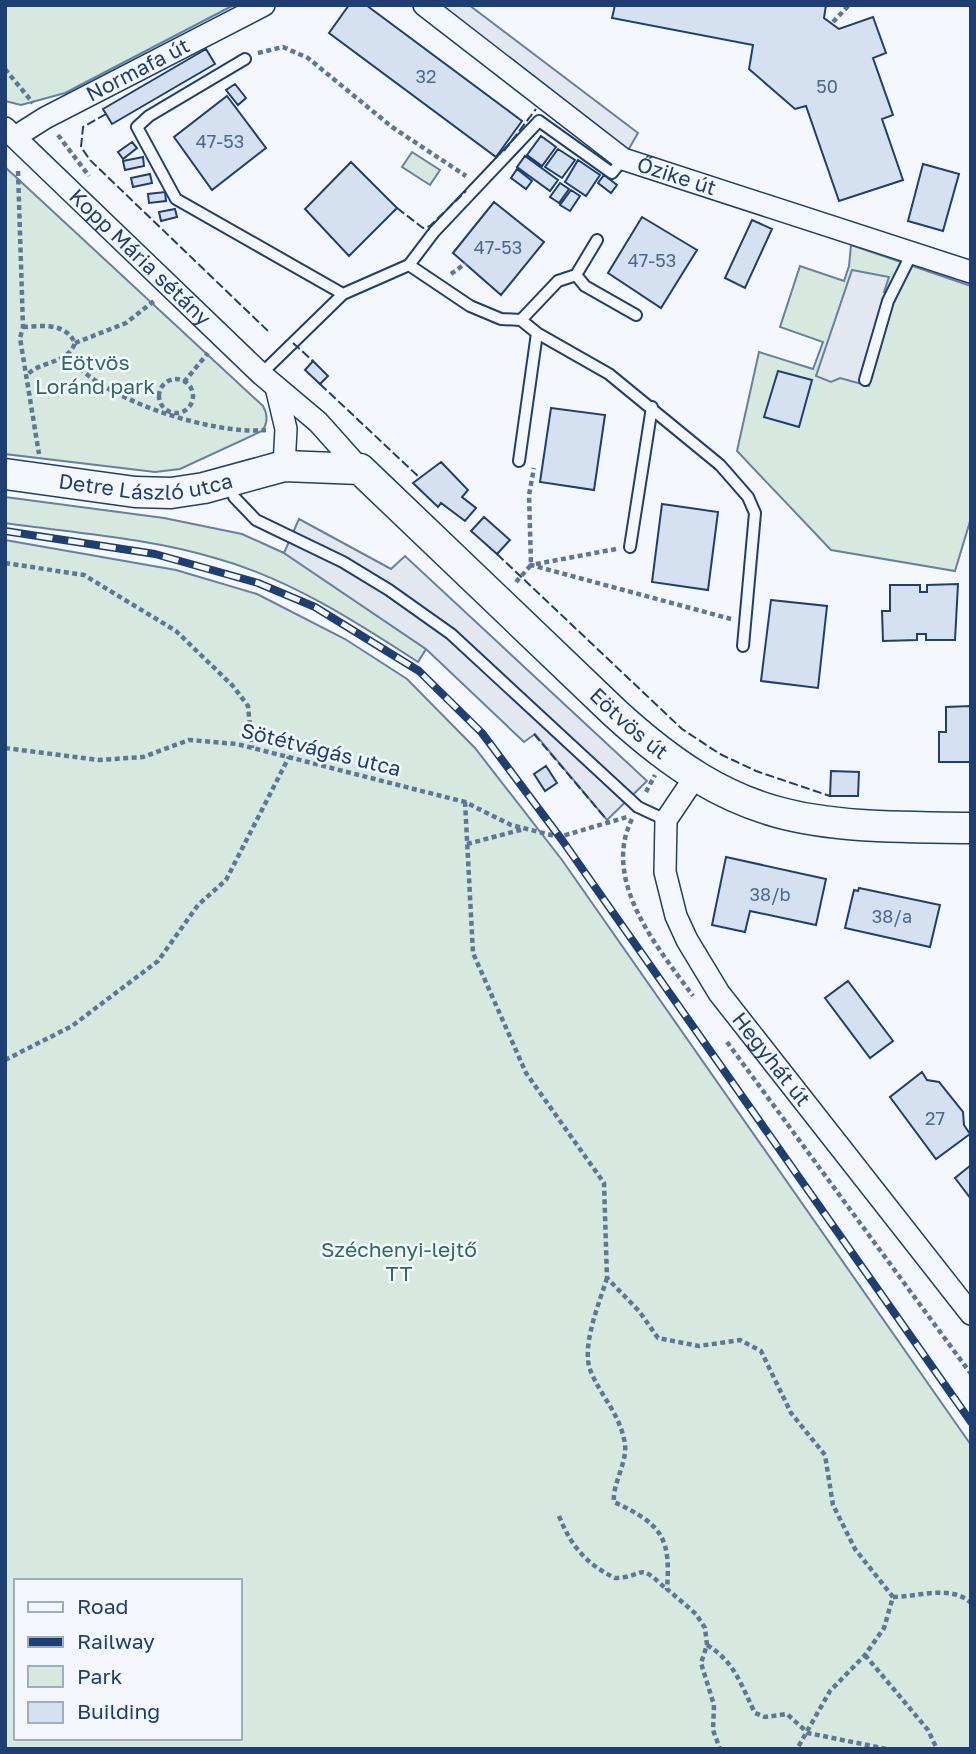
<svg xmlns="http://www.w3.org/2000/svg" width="976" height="1754" font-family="'Golos Text',sans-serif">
	<rect width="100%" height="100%" fill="#f4f7fb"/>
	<path fill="#d7e8df" stroke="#687fa3" stroke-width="2" fill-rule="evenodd" d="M5 5H234L65 93 21 105 5 101Z
		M412 152 440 170 430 185 402 167Z
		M5 167 263 406C268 415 268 423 262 431L180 469 155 472 5 454Z
		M851 245 971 286V518L955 571 831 550 737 451 759 352 813 369 823 342 780 327 800 266 844 281 849 266Z
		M5 497 164 518 242 534 284 553 426 649 418 662C355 621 288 578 215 558 147 538 75 533 5 523Z
		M5 540 176 570 257 594 345 639 407 679 475 748 562 860 971 1445V1749H5ZM16 1581H240V1738H16Z"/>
	<path fill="#e3e8f0" stroke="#687fa3" stroke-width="2" d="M424 5H469L638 133 623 159Z
		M852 270 889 277 884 292 893 294 869 386 840 378 831 382 816 376Z
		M299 519 391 569 405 556 647 781 607 820 535 734 524 742 426 649 284 553Z"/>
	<path fill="#d5e0f0" stroke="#1d3f73" stroke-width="2" d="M349 5H366L522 121 496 157 329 33Z
		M615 5H826L824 18 839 29 873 17 886 53 873 58 893 115 882 119 903 180 839 201 806 106 795 109 749 69 753 45 612 18Z
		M206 49 215 64 112 124 103 109Z
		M235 84 246 98 238 105 226 90Z
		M227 96 266 148 212 190 174 137Z
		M541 136 556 147 542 166 527 155Z
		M132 142 137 148 123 159 118 152Z
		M558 149 575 160 562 178 545 167Z
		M525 156 558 180 550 191 517 167Z
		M143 157 144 166 125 170 123 161Z
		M578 160 600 175 586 196 565 182Z
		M351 162 397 208 349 256 305 209Z
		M923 164 959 174 943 231 908 221Z
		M517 169 532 181 526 189 511 178Z
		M150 174 152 183 133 187 131 178Z
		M604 175 617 185 611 193 598 183Z
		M560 183 569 189 559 203 550 197Z
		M571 190 580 196 570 211 560 205Z
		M165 192 166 201 149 203 148 194Z
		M494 202 544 242 501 295 453 253Z
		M175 209 177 217 161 221 159 212Z
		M642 217 697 250 661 308 608 273Z
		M752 220 772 229 745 288 725 278Z
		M313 361 328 376 320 384 305 370Z
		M778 371 812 380 799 427 764 417Z
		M551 408 605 415 594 490 540 482Z
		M441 462 468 490 462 497 476 508 465 521 441 503 438 507 413 483Z
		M662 504 718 512 708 590 652 582Z
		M484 517 510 540 497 554 471 531Z
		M958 584 955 640H926V634H917V640L883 641 882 611H890V585H920V592H927V585Z
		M771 600 827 606 818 688 761 681Z
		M971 706V762H939V732H946V707Z
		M546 766 557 783 545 791 534 774Z
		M831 771 859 772 858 796H830Z
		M726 857 826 879 816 925 750 911 745 932 712 925Z
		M859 888 940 905 930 947 845 928 854 890 858 891Z
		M848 981 893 1041 870 1058 825 998Z
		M922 1072 927 1080 939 1082 963 1112 964 1125 970 1134 936 1159 890 1097Z
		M971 1165V1199L955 1178Z"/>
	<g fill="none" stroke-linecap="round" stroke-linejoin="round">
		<defs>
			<path id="lane" d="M245 59 149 116 137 127 176 199 343 294
				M409 265 434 232 539 121 612 173 623 159
				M576 275 585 286 636 315
				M521 320 558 281 576 275 597 240
				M261 374 343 294 409 265 470 306 501 319 521 320 537 333 609 374 720 465 748 497 755 513 743 646
				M865 380 888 301 912 253
				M519 461 537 333
				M234 497 256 520 343 562 389 590 451 634 638 807 666 820
				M630 547 652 407"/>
			<g id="street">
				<path id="s1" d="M424 5 623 159 971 272"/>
				<path id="s2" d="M5 128 261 374 318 422 360 469"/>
				<path id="s3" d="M15 137 45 118 264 5"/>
				<path d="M276 387 286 429 284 466"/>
				<path id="s4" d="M695 777 666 820 665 872 676 916 687 940 719 993 971 1314"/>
			</g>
			<g id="secondary">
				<path id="s5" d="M5 474 135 492 171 493 204 488 284 466 360 469 615 713C740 827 809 826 971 828"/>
			</g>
		</defs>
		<use href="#lane" stroke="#1d3f73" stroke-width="14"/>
		<use href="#street" stroke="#1d3f73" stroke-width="24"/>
		<use href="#secondary" stroke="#1d3f73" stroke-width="33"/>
		<path stroke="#5e769c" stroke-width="4.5" stroke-dasharray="5 3.5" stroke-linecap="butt" d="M833 22 849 5
			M258 53 283 47 308 58 392 127 466 176
			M5 69 33 103
			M58 135 89 176
			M18 171 23 327 20 338 39 454
			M451 274 466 263
			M23 327C42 326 65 322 75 343 67 365 41 360 27 375
			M75 343 126 323 154 301
			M68 356C101 400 212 435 266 430
			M159 396a17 17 0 1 1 34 0a17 17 0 1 1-34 0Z
			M184 382 208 353
			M616 549 531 565 731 619
			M5 563 84 575 176 631 233 686 248 706 252 748
			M516 582 531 565 529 495 534 468
			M5 748 99 760 143 757 189 740 237 744 465 802 511 825 559 837 627 817
			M646 792 655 775
			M465 802 473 953 526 1073 604 1183 607 1278 639 1311 658 1338 699 1346 740 1340 761 1351 791 1413 825 1455 833 1505 855 1549 893 1597 884 1628 865 1655 830 1691 797 1749
			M632 819C601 881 658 948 693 996
			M467 844 524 829
			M727 1042 971 1374
			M5 1060 72 1026 158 961 198 905 226 880 289 757
			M607 1278C600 1301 580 1348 591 1372 601 1396 618 1412 624 1439 630 1460 612 1482 614 1502 662 1524 671 1538 667 1589L696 1614 705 1628 707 1645 701 1663 714 1705 713 1730 720 1749
			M559 1516C571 1546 586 1564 615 1578 647 1577 636 1560 666 1589
			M893 1597C918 1597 951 1584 971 1603
			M707 1645C735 1662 741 1685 755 1713L765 1717 787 1714 808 1733 887 1749
			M865 1655 928 1730 937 1749"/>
		<use href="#lane" stroke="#f4f7fb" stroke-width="10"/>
		<use href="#street" stroke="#f4f7fb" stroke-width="21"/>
		<use href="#secondary" stroke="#f4f7fb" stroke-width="30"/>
		<defs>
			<path id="rail" d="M5 531 155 554 258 583 315 607 419 671 482 733 562 840 971 1422"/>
		</defs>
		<use href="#rail" stroke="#1d3f73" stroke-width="8"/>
		<use href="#rail" stroke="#f4f7fb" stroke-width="5" stroke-dasharray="16" stroke-linecap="butt"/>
		<path stroke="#1d3f73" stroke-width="2" stroke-dasharray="9 3.5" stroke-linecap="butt" d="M106 114 83 127 81 147 90 160 268 331
			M504 151 536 109
			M397 208 423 228 430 226 466 191
			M293 343 313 361
			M320 384 420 478
			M497 554 682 729 720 754 756 771 830 796
			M534 734 607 820"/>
	</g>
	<g text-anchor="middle" stroke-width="5" stroke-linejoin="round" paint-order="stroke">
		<g font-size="18" fill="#4b6792">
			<text x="426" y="83">32</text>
			<text x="827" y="93">50</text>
			<text x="220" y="148">47-53</text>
			<text x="498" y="254">47-53</text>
			<text x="652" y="267">47-53</text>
			<text x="770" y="901">38/b</text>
			<text x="892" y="923">38/a</text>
			<text x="935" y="1125">27</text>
		</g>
		<g font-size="21" fill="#1d3f73" stroke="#f4f7fb">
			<text dy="7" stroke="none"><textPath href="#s3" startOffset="140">Normafa út</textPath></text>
			<text dy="7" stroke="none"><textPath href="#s1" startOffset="308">Őzike út</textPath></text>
			<text dy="7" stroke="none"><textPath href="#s2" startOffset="187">Kopp Mária sétány</textPath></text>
			<text dy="7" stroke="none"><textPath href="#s5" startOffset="142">Detre László utca</textPath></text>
			<text dy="7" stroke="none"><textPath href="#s5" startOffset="730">Eötvös út</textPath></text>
			<text transform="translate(321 750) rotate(14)" y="7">Sötétvágás utca</text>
			<text dy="7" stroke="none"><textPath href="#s4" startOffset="322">Hegyhát út</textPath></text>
		</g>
		<g font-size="21" fill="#2c6c60" stroke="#f4f7fb">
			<text x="95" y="370">Eötvös<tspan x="95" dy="24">Loránd park</tspan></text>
			<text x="399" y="1257">Széchenyi-lejtő<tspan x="399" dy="24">TT</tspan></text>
		</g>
	</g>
	<rect width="976" height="1754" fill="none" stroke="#1d3f73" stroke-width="14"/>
	<rect x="14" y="1579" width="228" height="161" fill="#f4f7fb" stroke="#9eadc5" stroke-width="2"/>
	<rect x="28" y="1602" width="35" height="10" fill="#f4f7fb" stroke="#9eadc5" stroke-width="2"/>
	<text x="77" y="1614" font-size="21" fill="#1d3f73">Road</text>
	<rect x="28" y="1637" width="35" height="10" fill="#1d3f73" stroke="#9eadc5" stroke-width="2"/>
	<text x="77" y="1649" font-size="21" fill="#1d3f73">Railway</text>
	<rect x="28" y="1666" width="35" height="21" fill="#d7e8df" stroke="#9eadc5" stroke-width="2"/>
	<text x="77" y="1684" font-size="21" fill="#1d3f73">Park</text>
	<rect x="28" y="1702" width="35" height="21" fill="#d5e0f0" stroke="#9eadc5" stroke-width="2"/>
	<text x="77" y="1719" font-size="21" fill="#1d3f73">Building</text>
</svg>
